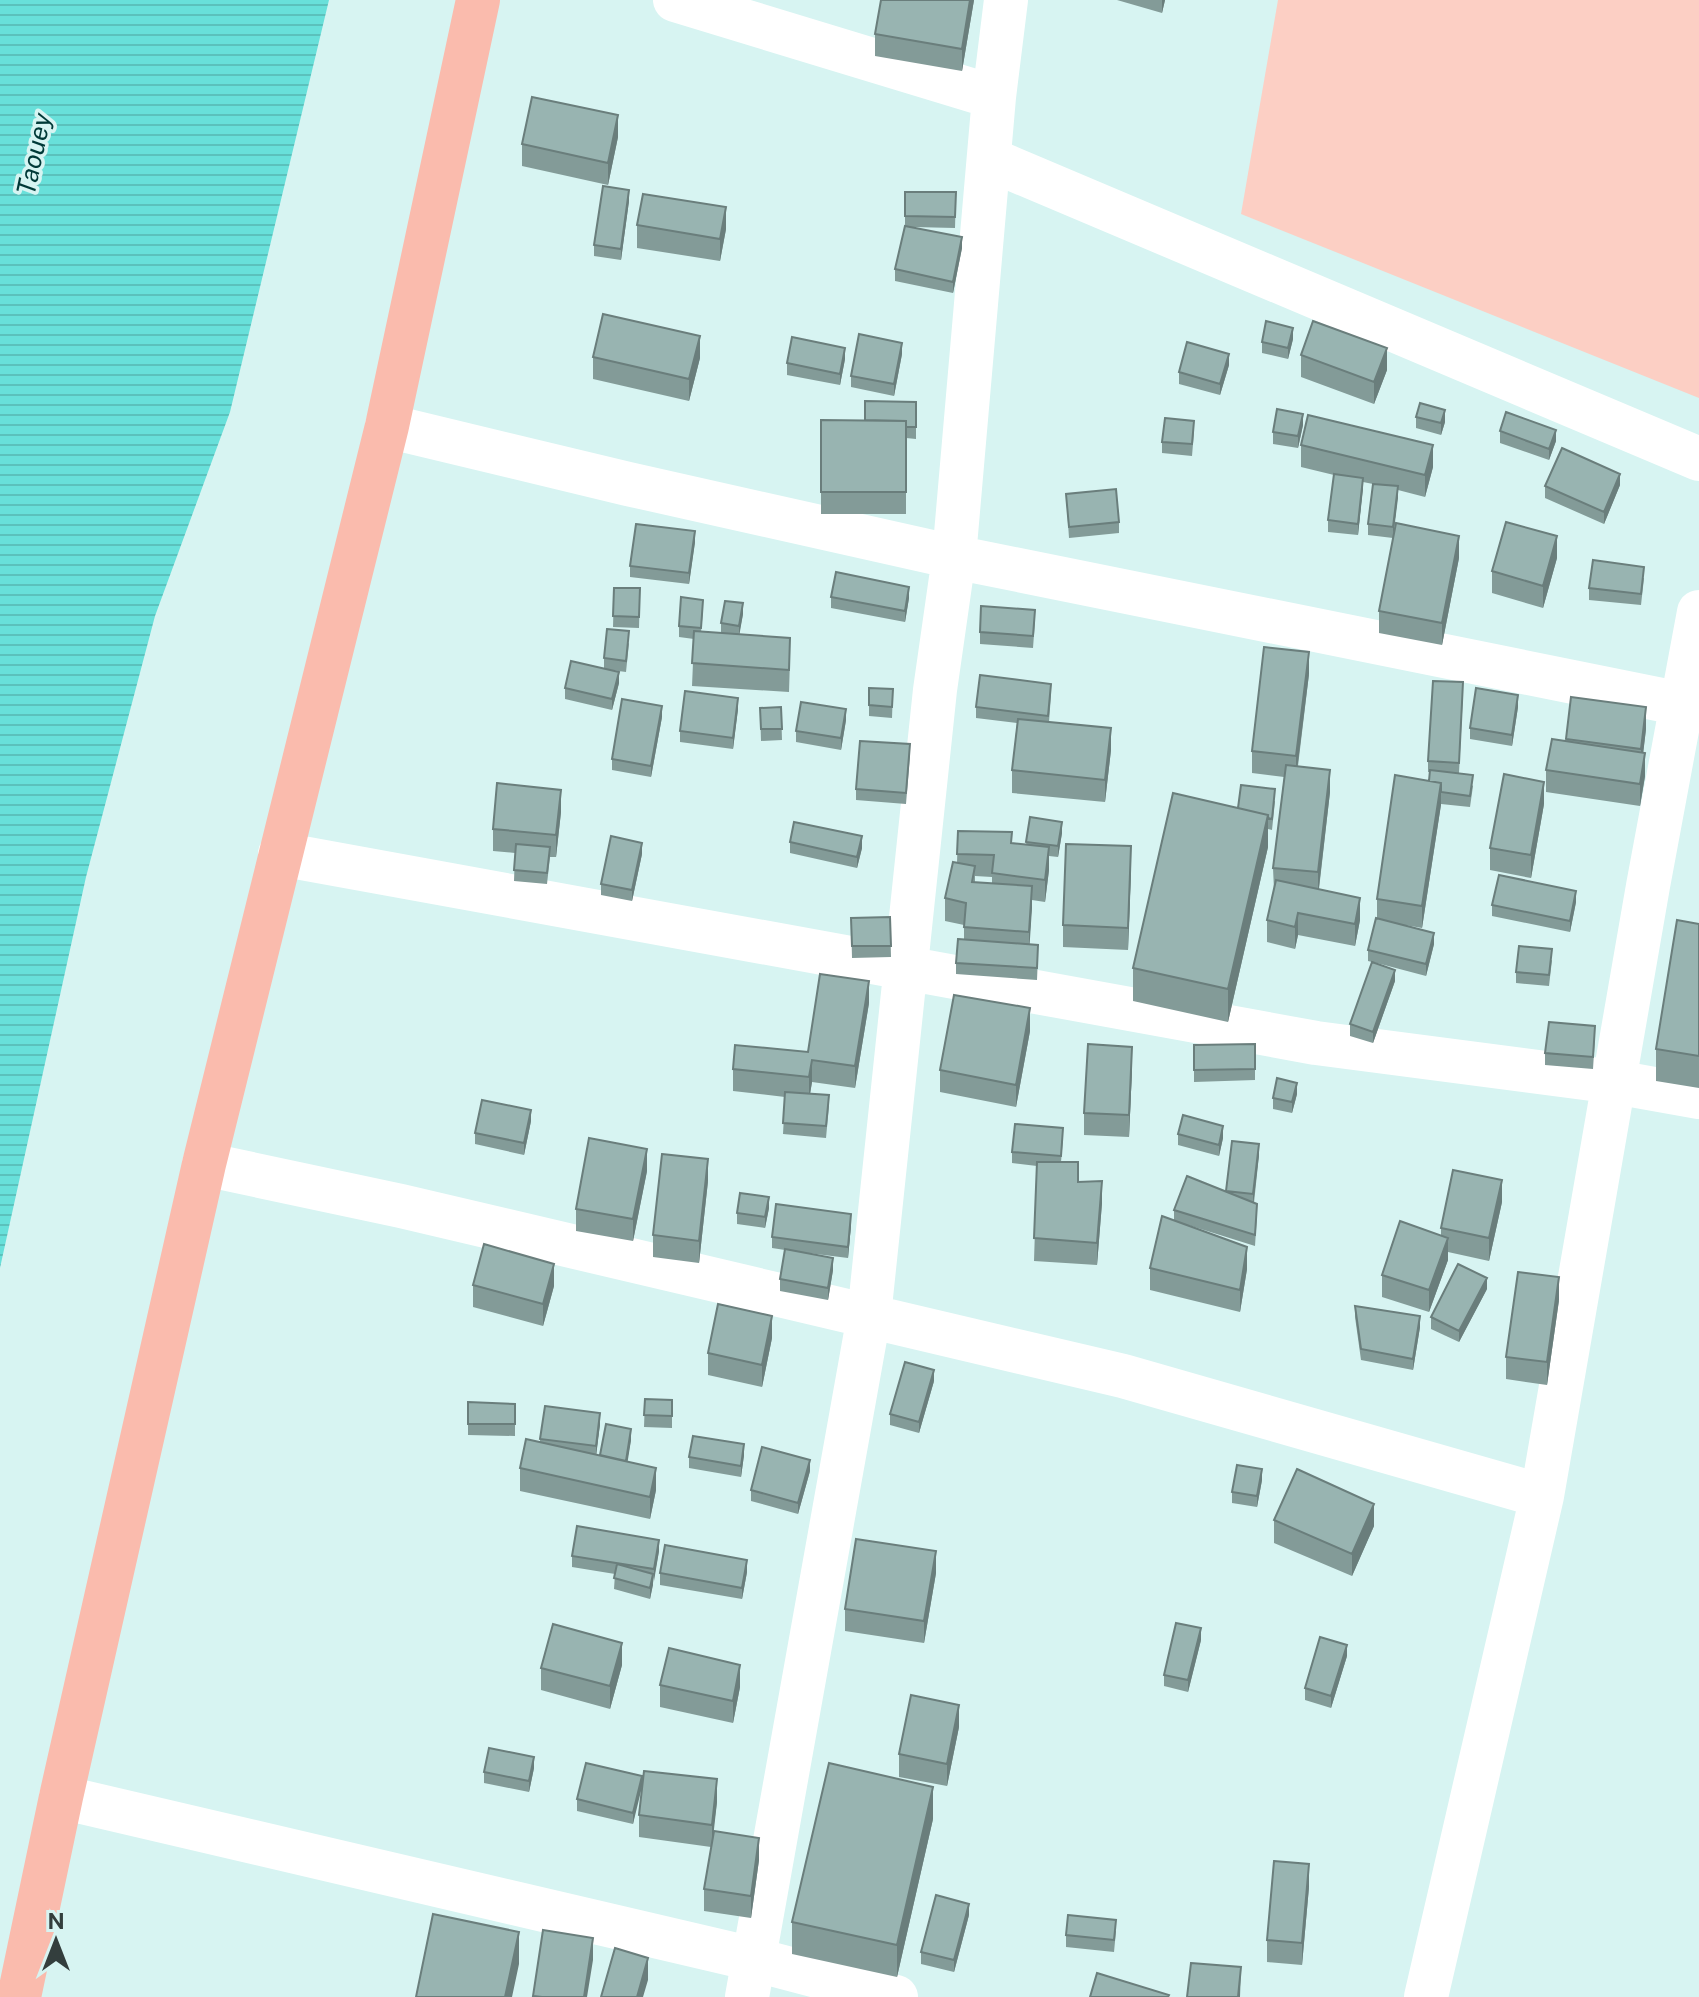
<svg xmlns="http://www.w3.org/2000/svg" width="1699" height="1997" font-family="'Public Sans',sans-serif">
	<defs>
		<pattern id="water-rules" width="6" height="5" patternUnits="userSpaceOnUse" patternTransform="scale(2)"><rect width="6" height="5" fill="#68e0da"/><path d="M0 2.5h6" fill="none" stroke="#5bc1bc"/></pattern>
	</defs>
	<rect width="100%" height="100%" fill="#d7f4f2"/>
	<path fill="#fccfc4" d="M1278 0H1699V398L1241 214Z"/>
	<path fill="url(#water-rules)" d="M0 0H329L230 412 155 616 86 877 0 1268Z"/>
	<g fill="none" stroke-linecap="round" stroke-linejoin="round">
		<path stroke="#fff" stroke-width="44" d="M675 0 994 97
			M989 159 1699 459
			M387 426 628 484 954 557 1682 704
			M280 854 1316 1043 1615 1082 1699 1097
			M204 1164 401 1206 1123 1376 1542 1496
			M61 1797 753 1959 896 1997
			M747 1997 869 1316 935 690 954 557 994 97 1006 0
			M1426 1997 1542 1496 1648 886 1699 612"/>
		<path stroke="#fabbad" stroke-width="44" d="M19 1997 61 1797 204 1164 387 426 478 0"/>
	</g>
	<path fill="#839b98" fill-rule="evenodd" d="M974 0 962 71 875 56V34Z
		M1117 0H1165L1162 13Z
		M618 137 608 185 522 166V144Z
		M905 192H956L955 228 913 227 962 248 953 293 895 281V269L905 226Z
		M629 201 621 260 594 256V245Z
		M637 225 726 229 720 261 637 248Z
		M1293 339 1288 359 1262 353V342Z
		M902 354 894 396 851 387V376Z
		M1301 355 1387 370 1374 404 1301 377Z
		M593 357 700 358 689 401 593 379Z
		M845 359 840 385 787 375V363Z
		M1229 365 1220 395 1179 384V372Z
		M916 402V439L906 438V514H821V420H865Z
		M1416 417 1445 422 1441 435 1416 428Z
		M1303 425 1298 448 1273 444V432Z
		M1500 431 1556 441 1549 460 1500 443Z
		M1194 432 1192 456 1162 453V442Z
		M1301 445 1433 467 1425 497 1398 490 1393 538 1368 535V524L1373 484 1363 482 1358 535 1328 532V520L1334 475 1301 467Z
		M1620 485 1604 524 1545 498V486Z
		M1066 494 1119 522V533L1069 538Z
		M695 542 689 584 630 577V566Z
		M1459 558 1442 645 1379 633V611Z
		M1557 558 1543 608 1492 593V571Z
		M1644 578 1641 605 1589 600V588Z
		M614 588H640L639 628 613 627Z
		M831 597 909 598 905 622 831 608Z
		M703 611 701 632 721 633V623L743 614 739 634 790 660 789 692 692 686 694 639 679 637V626Z
		M1035 621 1033 648 980 644V632Z
		M629 643 626 672 611 670 619 683 612 710 565 699V688L604 669V658Z
		M1309 674 1298 766 1330 792 1319 889 1360 920 1355 946 1298 935 1295 949 1267 942V920L1274 890 1273 868 1284 777 1252 773V751Z
		M869 688 893 689 892 718 869 716Z
		M1463 694 1459 773 1473 786 1470 807 1441 804 1422 928 1405 925 1434 944 1426 976 1373 962 1395 981 1373 1043 1350 1036V1024L1372 962 1368 961V950L1377 918V899L1429 781V772H1428V761Z
		M1051 695 1049 722 1111 750 1105 802 1012 793V770L1017 723 976 718V707Z
		M1571 697 1646 729 1643 753 1645 776 1640 806 1546 792V770L1566 741Z
		M781 707 782 740 761 741 760 708Z
		M1518 707 1512 746 1470 739V728Z
		M738 709 733 749 680 742V731Z
		M662 717 651 777 612 770V759Z
		M846 720 841 750 796 742V731Z
		M910 755 906 804 856 800V789Z
		M1275 801 1272 830 1268 829V847L1228 1022 1133 1001V968L1238 808Z
		M1544 804 1531 878 1490 870V848Z
		M561 812 556 857H550L547 884 514 881 515 853 493 851V829Z
		M1030 817 1062 833 1058 857 1049 856V870L1045 902 1032 900 1029 944 1038 956 1037 980 956 974V963L964 940V925L945 921V898L957 863 958 831 1012 843 1026 845ZM975 876 992 877V884L975 882Z
		M790 842 862 848 857 868 790 853Z
		M642 854 632 901 601 895V884Z
		M1131 869 1128 950 1063 947V925Z
		M1576 902 1570 932 1492 916V905Z
		M890 917 891 957 852 958 851 918Z
		M1699 924V1088L1656 1081V1049Z
		M1552 960 1549 986 1516 983V972Z
		M869 1003 855 1088 812 1082 810 1094 829 1106 826 1138 783 1134 785 1097 733 1091V1069L808 1052Z
		M1030 1031 1016 1107 940 1092V1070Z
		M1595 1037 1593 1069 1545 1065V1053Z
		M1255 1044V1080L1194 1082V1045Z
		M1132 1069 1129 1137 1084 1135V1113Z
		M1297 1094 1292 1113 1273 1109V1098Z
		M531 1121 524 1155 475 1144V1133Z
		M1178 1134 1223 1138 1219 1156 1178 1145Z
		M1063 1139 1061 1162 1078 1182 1102 1203 1097 1265 1034 1261 1037 1166 1012 1163V1152Z
		M1259 1155 1254 1203 1257 1215 1255 1246 1188 1225 1247 1269 1240 1312 1150 1290V1268L1174 1220V1210L1226 1191Z
		M647 1171 633 1241 576 1231V1209Z
		M708 1181 699 1263 653 1257V1235Z
		M1502 1202 1489 1261 1448 1252V1260L1429 1312 1382 1297V1275L1441 1235V1228Z
		M769 1208 765 1228 737 1224V1213Z
		M851 1225 848 1258 800 1252 833 1270 828 1300 780 1291V1279L785 1250 772 1248V1237Z
		M473 1285 554 1286 543 1326 473 1307Z
		M1487 1289 1459 1342 1431 1329V1317Z
		M1559 1300 1547 1385 1506 1379V1357Z
		M1355 1306 1420 1327 1413 1370 1361 1360 1355 1317Z
		M772 1338 762 1387 708 1375V1353Z
		M934 1381 919 1433 890 1425V1414Z
		M645 1399 672 1400V1428L644 1427Z
		M468 1402 515 1404V1436L468 1435Z
		M600 1424 596 1455H600L631 1440 627 1461 656 1490 650 1519 520 1491V1468L540 1442V1439Z
		M744 1455 741 1477 689 1468V1457Z
		M810 1471 798 1514 751 1501V1490Z
		M1262 1480 1257 1507 1232 1503V1492Z
		M1274 1520 1374 1526 1352 1576 1274 1543Z
		M659 1551 650 1599 614 1589 615 1574 572 1567V1556Z
		M747 1572 742 1599 660 1585V1573Z
		M936 1573 924 1643 845 1631V1609Z
		M1201 1640 1188 1692 1164 1686V1675Z
		M1347 1656 1331 1708 1305 1700V1688Z
		M622 1665 610 1709 541 1690V1668Z
		M660 1685 740 1687 733 1723 660 1707Z
		M959 1727 947 1786 899 1777V1754Z
		M534 1768 529 1792 484 1783V1772Z
		M642 1776 633 1824 577 1811V1799Z
		M717 1802 712 1839 759 1860 751 1918 704 1911V1889L711 1847 639 1837V1815Z
		M933 1819 897 1977 792 1954V1922Z
		M1309 1887 1302 1965 1267 1962V1940Z
		M969 1915 954 1972 921 1964V1952Z
		M1116 1931 1114 1952 1066 1947V1935Z"/>
	<path fill="#6a7e7c" d="M970 0H974L962 71V49Z
		M1162 0H1165L1162 13Z
		M618 115V137L608 185V163Z
		M629 190V201L621 260V249Z
		M726 207V229L720 261V239Z
		M962 237V248L953 293V282Z
		M1293 328V339L1288 359V348Z
		M700 336V358L689 401V379Z
		M902 343V354L894 396V384Z
		M845 348V359L840 385V374Z
		M1387 348V370L1374 404V382Z
		M1229 354V365L1220 395V384Z
		M1445 410V422L1441 435V423Z
		M1303 414V425L1298 448V436Z
		M1556 430V441L1549 460V449Z
		M1433 445V467L1425 497V475Z
		M1620 474V485L1604 524V512Z
		M1363 478V489L1358 535V524Z
		M1398 486V498L1393 538V527Z
		M695 531V542L689 584V573Z
		M1459 536V558L1442 645V623Z
		M1557 536V558L1543 608V586Z
		M909 587V598L905 622V611Z
		M743 603V614L739 637V626Z
		M1309 652V674L1296 778V756Z
		M619 672V683L612 710V699Z
		M1518 695V707L1512 746V735Z
		M738 698V709L733 749V738Z
		M662 706V717L651 777V766Z
		M1646 707V729L1641 772V749Z
		M846 709V720L841 750V738Z
		M1111 728V750L1105 802V780Z
		M1645 753V776L1640 806V784Z
		M1330 770V792L1318 895V872Z
		M1544 782V804L1531 878V855Z
		M1441 783V805L1422 928V906Z
		M561 790V812L556 857V835Z
		M1268 815V847L1228 1022V989Z
		M1062 822V833L1058 857V846Z
		M862 836V848L857 868V857Z
		M642 843V854L632 901V890Z
		M1131 846V869L1128 950V928Z
		M1049 847V870L1045 902V880Z
		M1032 886V908L1029 954V932Z
		M1576 891V902L1570 932V921Z
		M1360 898V920L1355 946V924Z
		M1298 913V935L1295 949V927Z
		M1434 933V944L1426 976V964Z
		M1395 970V981L1373 1043V1032Z
		M869 981V1003L855 1088V1066Z
		M1030 1008V1031L1016 1107V1085Z
		M1132 1047V1069L1129 1137V1115Z
		M812 1060V1082L809 1100V1077Z
		M1297 1083V1094L1292 1113V1102Z
		M531 1110V1121L524 1155V1143Z
		M1223 1126V1138L1219 1156V1145Z
		M1259 1144V1155L1253 1206V1194Z
		M647 1149V1171L633 1241V1219Z
		M708 1159V1181L699 1263V1241Z
		M1502 1180V1202L1489 1261V1238Z
		M1102 1181V1203L1097 1265V1243Z
		M769 1197V1208L765 1228V1217Z
		M851 1214V1225L848 1258V1247Z
		M1448 1238V1260L1429 1312V1290Z
		M1247 1247V1269L1240 1312V1290Z
		M833 1258V1270L828 1300V1288Z
		M554 1264V1286L543 1326V1304Z
		M1559 1277V1300L1547 1385V1362Z
		M1487 1278V1289L1459 1342V1331Z
		M772 1316V1338L762 1387V1365Z
		M1420 1316V1327L1413 1370V1359Z
		M934 1370V1381L919 1433V1422Z
		M600 1413V1424L596 1457V1446Z
		M631 1429V1440L626 1472V1461Z
		M744 1444V1455L741 1477V1466Z
		M810 1460V1471L798 1514V1503Z
		M656 1468V1490L650 1519V1497Z
		M1262 1469V1480L1257 1507V1496Z
		M1374 1504V1526L1352 1576V1554Z
		M659 1540V1551L654 1581V1569Z
		M936 1551V1573L924 1643V1621Z
		M747 1560V1572L742 1599V1588Z
		M653 1574V1585L650 1599V1588Z
		M1201 1628V1640L1188 1692V1680Z
		M622 1643V1665L610 1709V1686Z
		M1347 1645V1656L1331 1708V1696Z
		M740 1665V1687L733 1723V1701Z
		M959 1705V1727L947 1786V1764Z
		M534 1757V1768L529 1792V1781Z
		M642 1776V1787L633 1824V1813Z
		M717 1779V1802L712 1847V1825Z
		M933 1787V1819L897 1977V1945Z
		M759 1838V1860L751 1918V1896Z
		M1309 1864V1887L1302 1965V1943Z
		M969 1904V1915L954 1972V1960Z
		M519 1932V1964L512 1997H505Z
		M593 1938V1960L587 1997H584Z
		M648 1958V1980L643 1997H637Z
		M1241 1967 1240 1997H1238Z"/>
	<path fill="#98b4b1" stroke="#6a7e7c" stroke-width="2" d="M881 0H970L962 49 875 34Z
		M532 97 618 115 608 163 522 144Z
		M603 186 629 190 621 249 594 245Z
		M905 192H956L955 217 905 216Z
		M643 194 726 207 720 239 637 225Z
		M905 226 962 237 953 282 895 269Z
		M603 314 700 336 689 379 593 357Z
		M1266 321 1293 328 1288 348 1262 342Z
		M1313 321 1387 348 1374 382 1301 355Z
		M859 334 902 343 894 384 851 376Z
		M792 337 845 348 840 374 787 363Z
		M1187 342 1229 354 1220 384 1179 372Z
		M865 401 916 402V427H906V421L865 420Z
		M1420 403 1445 410 1441 423 1416 417Z
		M1277 409 1303 414 1298 436 1273 432Z
		M1506 412 1556 430 1549 449 1500 431Z
		M1308 415 1433 445 1425 475 1301 445Z
		M1165 418 1194 421 1192 444 1162 442Z
		M821 420 906 421V492H821Z
		M1562 448 1620 474 1604 512 1545 486Z
		M1334 474 1363 478 1358 524 1328 520Z
		M1373 484 1398 486 1393 527 1368 524Z
		M1116 489 1119 522 1069 527 1066 494Z
		M1506 522 1557 536 1543 586 1492 571Z
		M1396 523 1459 536 1442 623 1379 611Z
		M636 524 695 531 689 573 630 566Z
		M1593 560 1644 567 1641 594 1589 588Z
		M836 572 909 587 905 611 831 597Z
		M614 588H640L639 617 613 616Z
		M681 597 703 600 701 628 679 626Z
		M725 601 743 603 739 626 721 623Z
		M981 606 1035 610 1033 636 980 632Z
		M607 629 629 631 626 661 604 658Z
		M694 631 790 638 789 670 692 663Z
		M1264 647 1309 652 1296 756 1252 751Z
		M571 661 619 672 612 699 565 688Z
		M980 675 1051 684 1048 716 976 707Z
		M1433 681 1463 682 1459 763 1428 761Z
		M869 688 893 689 892 707 869 705Z
		M1476 688 1518 695 1512 735 1470 728Z
		M685 691 738 698 733 738 680 731Z
		M1571 697 1646 707 1641 749 1566 739Z
		M622 699 662 706 651 766 612 759Z
		M801 702 846 709 841 738 796 731Z
		M781 707 782 729H761L760 708Z
		M1018 719 1111 728 1105 780 1012 770Z
		M1552 739 1645 753 1640 784 1546 770Z
		M860 741 910 744 906 793 856 789Z
		M1286 765 1330 770 1318 872 1273 868Z
		M1430 770 1473 775 1470 796 1441 792V783L1429 781Z
		M1504 774 1544 782 1531 855 1490 848Z
		M1395 775 1441 783 1422 906 1377 899Z
		M497 783 561 790 556 835 493 829Z
		M1241 785 1275 789 1272 819 1268 818V815L1238 808Z
		M1173 793 1268 815 1228 989 1133 968Z
		M1030 817 1062 822 1058 846 1026 842Z
		M794 822 862 836 857 857 790 842Z
		M958 831 1012 832 1011 843 1049 847 1045 880 992 873 994 855 957 854Z
		M611 836 642 843 632 890 601 884Z
		M516 844 550 847 547 873 514 870Z
		M1066 844 1131 846 1128 928 1063 925Z
		M953 862 975 866 972 882 1032 886 1029 932 964 927 966 903 945 898Z
		M1499 875 1576 891 1570 921 1492 905Z
		M1276 880 1360 898 1355 924 1298 913 1295 927 1267 920Z
		M890 917 891 946H852L851 918Z
		M1376 918 1434 933 1426 964 1368 950Z
		M1677 920 1699 924V1056L1656 1049Z
		M958 939 1038 945 1037 968 956 963Z
		M1519 946 1552 949 1549 975 1516 972Z
		M1372 962 1395 970 1373 1032 1350 1024Z
		M820 974 869 981 855 1066 812 1060 809 1077 733 1069 735 1045 808 1052Z
		M954 995 1030 1008 1016 1085 940 1070Z
		M1549 1022 1595 1026 1593 1057 1545 1053Z
		M1088 1044 1132 1047 1129 1115 1084 1113Z
		M1255 1044V1069L1194 1070V1045Z
		M1277 1078 1297 1083 1292 1102 1273 1098Z
		M785 1092 829 1095 826 1126 783 1123Z
		M482 1100 531 1110 524 1143 475 1133Z
		M1183 1115 1223 1126 1219 1145 1178 1134Z
		M1015 1124 1063 1128 1061 1156 1012 1152Z
		M589 1138 647 1149 633 1219 576 1209Z
		M1232 1141 1259 1144 1253 1194 1226 1191Z
		M662 1154 708 1159 699 1241 653 1235Z
		M1037 1162H1078V1182L1102 1181 1097 1243 1034 1238Z
		M1453 1170 1502 1180 1489 1238 1441 1228Z
		M1187 1176 1257 1204 1255 1235 1174 1210Z
		M740 1193 769 1197 765 1217 737 1213Z
		M776 1204 851 1214 848 1247 772 1237Z
		M1162 1216 1247 1247 1240 1290 1150 1268Z
		M1400 1221 1448 1238 1429 1290 1382 1275Z
		M484 1244 554 1264 543 1304 473 1285Z
		M785 1249 833 1258 828 1288 780 1279Z
		M1458 1264 1487 1278 1459 1331 1431 1317Z
		M1518 1272 1559 1277 1547 1362 1506 1357Z
		M718 1304 772 1316 762 1365 708 1353Z
		M1355 1306 1420 1316 1413 1359 1361 1349Z
		M905 1362 934 1370 919 1422 890 1414Z
		M645 1399 672 1400V1416L644 1415Z
		M468 1402 515 1404V1424H468Z
		M545 1406 600 1413 596 1446 540 1439Z
		M606 1424 631 1429 626 1461 600 1455Z
		M693 1436 744 1444 741 1466 689 1457Z
		M526 1439 656 1468 650 1497 520 1468Z
		M762 1447 810 1460 798 1503 751 1490Z
		M1237 1465 1262 1469 1257 1496 1232 1492Z
		M1297 1469 1374 1504 1352 1554 1274 1520Z
		M577 1526 659 1540 654 1569 572 1556Z
		M856 1539 936 1551 924 1621 845 1609Z
		M665 1545 747 1560 742 1588 660 1573Z
		M617 1564 653 1574 650 1588 614 1578Z
		M1176 1623 1201 1628 1188 1680 1164 1675Z
		M553 1624 622 1643 610 1686 541 1668Z
		M1320 1637 1347 1645 1331 1696 1305 1688Z
		M669 1648 740 1665 733 1701 660 1685Z
		M911 1695 959 1705 947 1764 899 1754Z
		M489 1748 534 1757 529 1781 484 1772Z
		M586 1763 642 1776 633 1813 577 1799Z
		M829 1763 933 1787 897 1945 792 1922Z
		M644 1771 717 1779 712 1825 639 1815Z
		M714 1831 759 1838 751 1896 704 1889Z
		M1274 1861 1309 1864 1302 1943 1267 1940Z
		M936 1895 969 1904 954 1960 921 1952Z
		M433 1914 519 1932 505 1997H416Z
		M1068 1915 1116 1920 1114 1940 1066 1935Z
		M543 1930 593 1938 584 1997H542L533 1996Z
		M615 1948 648 1958 637 1997H601Z
		M1191 1963 1241 1967 1238 1997H1187Z
		M1097 1973 1169 1995 1168 1997H1090Z"/>
	<g text-anchor="middle" stroke-width="7" stroke-linejoin="round" paint-order="stroke">
		<g font-size="26" font-style="italic" fill="#003937" stroke="#d7f4f2">
			<text transform="translate(34 154) rotate(-78)" y="9">Taouey</text>
		</g>
	</g>
	<g transform="translate(56 1941)" stroke="#d7f4f2" stroke-width="6" paint-order="stroke">
	<path d="M0-6L14 30L0 20L-14 30Z" fill="#333e3d"/>
	<text y="-12" font-size="22" font-weight="bold" text-anchor="middle" fill="#333e3d">N</text>
	</g>
</svg>
